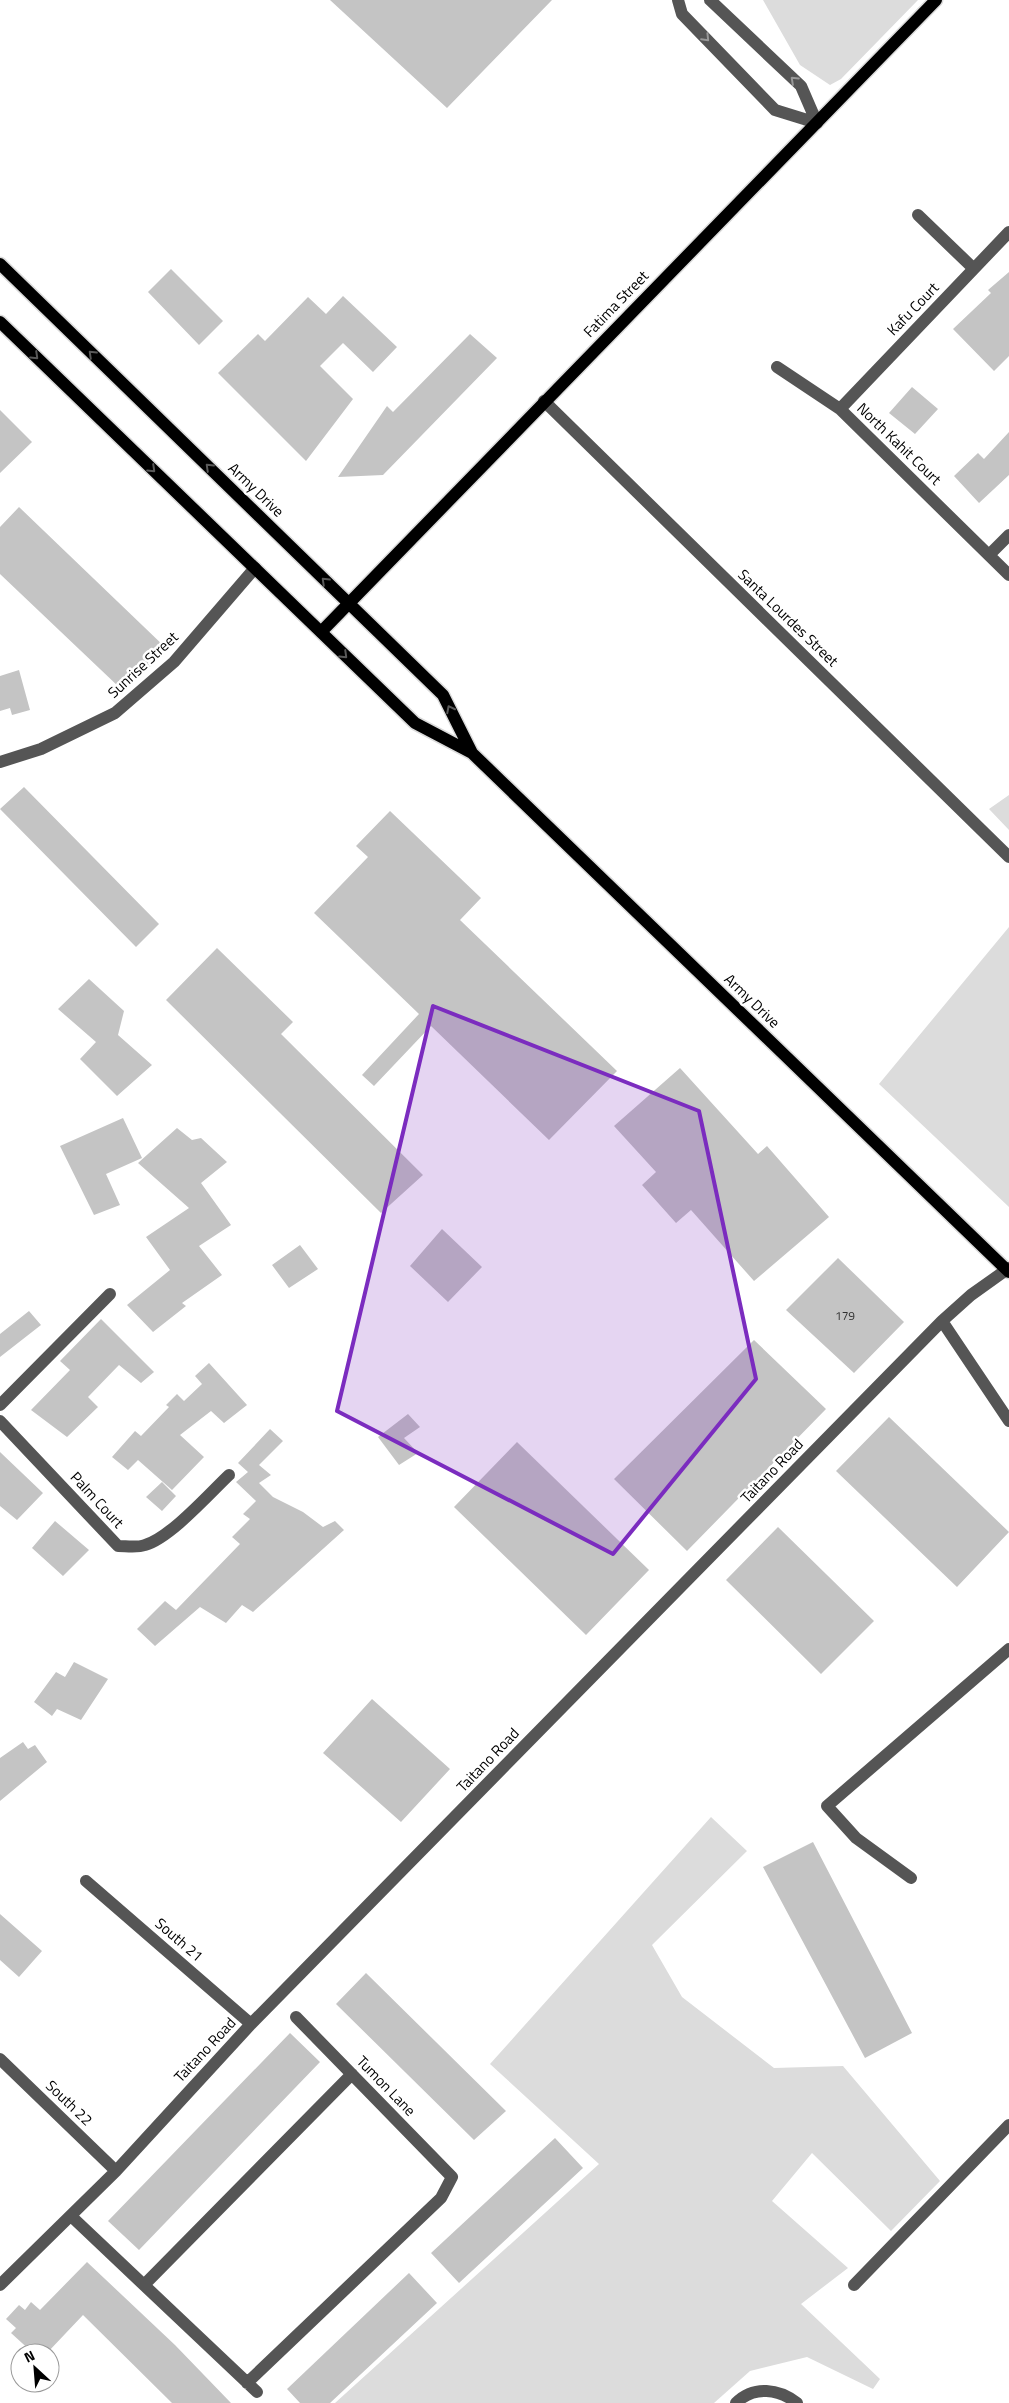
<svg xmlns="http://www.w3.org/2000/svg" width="1009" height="2403" font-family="'Titillium Web',sans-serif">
	<rect width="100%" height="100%" fill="#fff"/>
	<path fill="#dcdcdc" d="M763 0H918L841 79 830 85 800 65Z
		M1009 795V830L989 809Z
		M1009 927V1207L879 1084Z
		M711 1817 747 1851 652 1945 682 1997 774 2068 843 2066 940 2181 891 2231 812 2153 772 2201 848 2268 801 2304 880 2379 873 2389 807 2357 750 2371 714 2403H335L599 2164 490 2064Z"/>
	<path fill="#c4c4c4" d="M330 0H552L447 108Z
		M171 269 223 321 199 345 148 292Z
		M1009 272V356L994 371 953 329 991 293 988 290Z
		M343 296 397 347 373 372 343 343 320 366 353 399 306 461 218 373 258 334 265 341 308 297 326 314Z
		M470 334 497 358 383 475 338 477 387 406 393 412Z
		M912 387 938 409 915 434 889 413Z
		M0 410 32 442 0 473Z
		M1009 432V475L979 503 954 476 978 453 984 459Z
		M19 507 167 649 144 673 139 669 120 688 0 574V527Z
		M19 670 30 710 12 715 10 708 0 711V676Z
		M24 787 159 924 136 947 0 809Z
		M390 811 481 898 460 920 617 1071 549 1140 431 1026 374 1086 362 1075 419 1014 314 913 368 857 356 846Z
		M217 948 293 1022 281 1034 423 1175 381 1213 166 1000Z
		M89 979 124 1011 118 1035 152 1065 117 1096 80 1059 96 1042 58 1009Z
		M680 1068 758 1154 767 1146 829 1217 754 1281 691 1210 676 1223 642 1185 656 1172 614 1126Z
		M123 1118 142 1158 106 1174 120 1205 94 1215 60 1146Z
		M177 1128 192 1140 201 1138 227 1162 201 1183 231 1225 199 1246 222 1275 182 1303 186 1306 153 1332 127 1305 170 1270 146 1237 189 1208 138 1163Z
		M442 1229 482 1267 448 1302 410 1266Z
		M300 1245 318 1269 289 1288 272 1265Z
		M838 1258 904 1322 854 1373 786 1310Z
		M29 1311 41 1325 0 1357V1334Z
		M101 1319 154 1372 141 1383 119 1365 88 1397 98 1407 67 1437 31 1410 70 1370 60 1361Z
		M754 1340 826 1409 687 1551 614 1479Z
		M209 1363 247 1405 224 1423 211 1411 180 1435 204 1457 172 1490 138 1460 128 1470 112 1457 135 1431 141 1436 169 1407 166 1405 177 1394 184 1401 202 1384 195 1376Z
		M408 1414 420 1427 404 1438 418 1453 399 1465 378 1437Z
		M889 1417 1009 1532 957 1587 836 1471Z
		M270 1429 283 1441 259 1465 271 1475 259 1483 273 1497 303 1512 323 1527 335 1521 344 1530 253 1612 242 1605 226 1623 200 1607 155 1646 137 1629 165 1601 176 1610 240 1544 232 1537 250 1519 243 1514 256 1501 236 1482 248 1472 238 1463Z
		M517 1442 649 1570 586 1635 454 1507Z
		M0 1452 43 1493 17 1520 0 1506Z
		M162 1482 176 1496 162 1511 146 1497Z
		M55 1521 89 1550 63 1576 32 1548Z
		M778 1527 874 1621 821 1674 726 1580Z
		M74 1662 108 1679 81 1720 57 1709 52 1716 34 1702 56 1672 65 1677Z
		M372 1699 450 1769 401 1822 323 1753Z
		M23 1742 28 1749 35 1745 47 1762 0 1801V1758Z
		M813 1842 912 2033 865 2058 763 1867Z
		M0 1914 42 1951 19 1977 0 1960Z
		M366 1973 506 2111 474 2140 336 2004Z
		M290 2033 320 2062 139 2250 108 2221Z
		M555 2138 583 2168 459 2283 431 2253Z
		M87 2262 175 2345 231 2403H172L83 2315 47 2353H33L11 2333 16 2328 6 2319 19 2305 25 2310 31 2302 40 2310Z
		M409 2273 437 2303 330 2403H300L287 2389Z"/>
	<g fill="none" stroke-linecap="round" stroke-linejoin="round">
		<defs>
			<path id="major" d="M0 264 443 695 472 753
				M0 322 415 723 472 753 1009 1272
				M321 632 936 0"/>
		</defs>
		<use href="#major" stroke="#dbdbdb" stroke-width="15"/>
		<path stroke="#555" stroke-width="12" d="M678 0 682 14 775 110 817 123
			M710 0 801 86 817 123
			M918 215 973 268
			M777 367 840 409 1009 575
			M544 401 1009 857
			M840 409 1009 232
			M990 554 1009 535
			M0 762 41 749 115 713 174 662 255 568
			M942 1321 1009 1421
			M0 1405 110 1294
			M0 1421 118 1546C126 1546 137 1548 145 1545 170 1538 209 1494 229 1475
			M911 1878 856 1838 827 1806 1009 1649
			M86 1881 251 2024
			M0 2059 116 2171
			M71 2216 257 2392
			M0 2285 116 2171 251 2024 942 1321 971 1295 1009 1268
			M144 2285 352 2074
			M854 2285 1009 2125
			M247 2383 441 2198 452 2177 296 2017
			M736 2403C754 2385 779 2389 797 2403"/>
		<use href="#major" stroke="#000" stroke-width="12"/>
	</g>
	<defs><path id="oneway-chevron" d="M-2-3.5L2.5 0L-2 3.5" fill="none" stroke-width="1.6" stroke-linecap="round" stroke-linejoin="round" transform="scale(1.25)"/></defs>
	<g stroke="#999">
		<use href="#oneway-chevron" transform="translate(706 38) rotate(46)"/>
		<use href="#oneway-chevron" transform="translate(794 80) rotate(-137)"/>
	</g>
	<g stroke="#595959">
		<use href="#oneway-chevron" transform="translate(92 354) rotate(-136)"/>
		<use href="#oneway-chevron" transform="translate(35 356) rotate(44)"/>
		<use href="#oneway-chevron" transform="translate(209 467) rotate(-136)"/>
		<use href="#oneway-chevron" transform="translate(152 469) rotate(44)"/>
		<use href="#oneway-chevron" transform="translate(325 581) rotate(-136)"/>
		<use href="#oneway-chevron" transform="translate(344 655) rotate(44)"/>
		<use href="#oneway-chevron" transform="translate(450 709) rotate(-117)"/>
	</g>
	<path fill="#7b2cbf" fill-opacity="0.2" stroke="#7b2cbf" stroke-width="4" stroke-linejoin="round" d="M433 1006 699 1111 756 1379 613 1554 337 1411Z"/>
	<g text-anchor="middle" stroke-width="5" stroke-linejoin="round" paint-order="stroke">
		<g font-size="12" fill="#313131">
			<text x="845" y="1320">179</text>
		</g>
		<g font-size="15" fill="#000" stroke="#fff">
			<text transform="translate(616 304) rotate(-46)" y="5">Fatima Street</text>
			<text transform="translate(913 309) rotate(-46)" y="5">Kafu Court</text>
			<text transform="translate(899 444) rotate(44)" y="5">North Kahit Court</text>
			<text transform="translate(256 490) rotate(44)" y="5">Army Drive</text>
			<text transform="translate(788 618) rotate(44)" y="5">Santa Lourdes Street</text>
			<text transform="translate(143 665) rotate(-43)" y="5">Sunrise Street</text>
			<text transform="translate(752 1001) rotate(44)" y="5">Army Drive</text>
			<text transform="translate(772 1471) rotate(-46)" y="5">Taitano Road</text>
			<text transform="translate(97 1500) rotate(47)" y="5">Palm Court</text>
			<text transform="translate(488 1760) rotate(-46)" y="5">Taitano Road</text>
			<text transform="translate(179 1940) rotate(41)" y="5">South 21</text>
			<text transform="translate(205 2050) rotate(-47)" y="5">Taitano Road</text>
			<text transform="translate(386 2086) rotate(46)" y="5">Tumon Lane</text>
			<text transform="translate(69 2103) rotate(44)" y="5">South 22</text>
		</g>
	</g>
	<g transform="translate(35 2368) rotate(334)"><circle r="24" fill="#ffffff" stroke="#999999"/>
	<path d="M0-4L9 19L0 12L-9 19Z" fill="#000000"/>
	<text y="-8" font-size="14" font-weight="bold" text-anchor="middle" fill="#000000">N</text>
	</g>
</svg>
